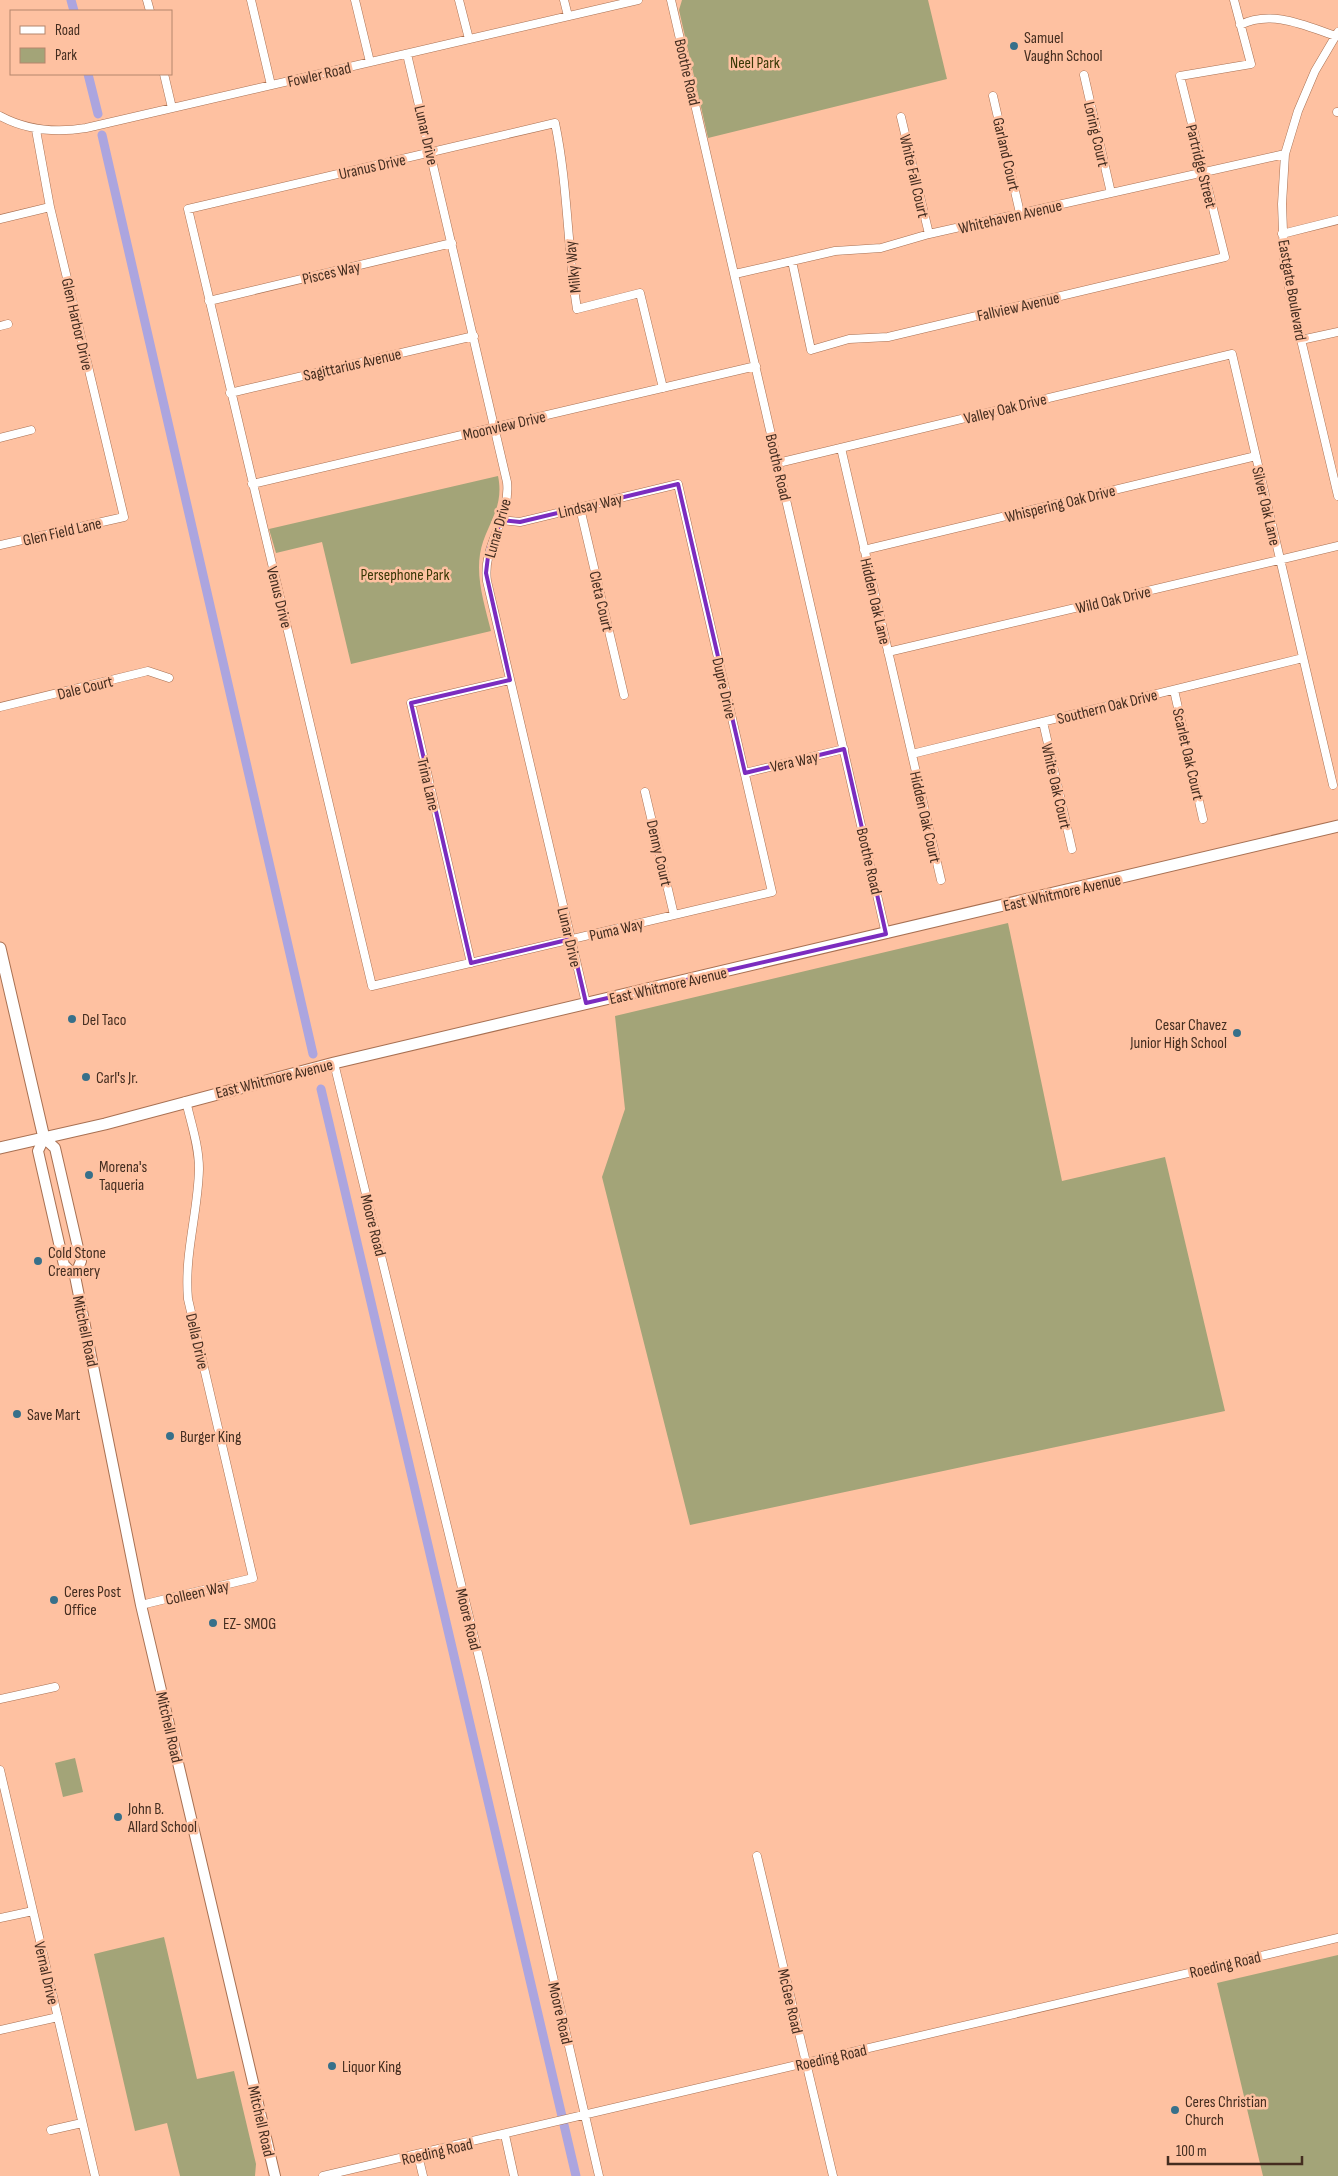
<svg xmlns="http://www.w3.org/2000/svg" width="1338" height="2176" font-family="'Sofia Sans Condensed',sans-serif">
	<rect width="100%" height="100%" fill="#fec1a1"/>
	<path fill="#a3a478" d="M682 0H928L947 79 708 138 679 10Z
		M498 476C505 509 485 525 480 554 476 580 485 606 491 631L351 664 322 542 276 553 269 529Z
		M1008 923 1062 1181 1165 1157 1225 1411 690 1525 602 1177 625 1109 615 1016Z
		M75 1758 83 1792 63 1797 55 1763Z
		M164 1937 197 2079 234 2071 256 2164 255 2176H180L167 2123 135 2131 94 1954Z
		M1338 1955V2176H1263L1217 1983Z"/>
	<g fill="none" stroke-linecap="round" stroke-linejoin="round">
		<path stroke="#aca5df" stroke-width="9" d="M71 0 74 11
			M88 74 98 114
			M102 135 313 1054
			M321 1089 576 2176"/>
		<defs>
			<path id="minor" d="M147 0 150 11
				M251 0 271 85
				M355 0 370 62
				M459 0 469 39
				M564 0 568 16
				M671 0 886 934
				M1240 25C1271 9 1306 26 1336 36
				M1338 32 1315 71 1298 111 1285 154 1282 204 1284 258 1290 293 1338 496
				M407 54 507 482C511 518 482 545 487 581L586 1003
				M164 74 172 108
				M1084 75 1111 193
				M993 96 1020 213
				M1337 112H1338
				M0 116C28 131 56 133 86 128L638 0
				M901 117 929 234
				M0 219 50 207
				M1282 234 1338 220
				M792 261 811 350 849 339 888 337 1225 257 1180 76 1251 64 1234 0
				M735 274 835 251 881 248 929 234 1285 154
				M209 301 452 243
				M0 326 8 324
				M1301 340 1338 332
				M230 393 474 336
				M0 438 31 430
				M841 448 941 880
				M778 463 1232 354 1333 785
				M252 484 756 366
				M580 508 624 695
				M502 520 520 522 678 484 772 892 372 986 188 209 555 123C568 184 567 247 577 309L640 293 663 388
				M0 545 124 517 50 207 36 130
				M864 550 1256 456
				M888 652 1338 546
				M1174 690 1203 819
				M0 707 148 671 169 678
				M1043 722 1072 849
				M912 754 1303 658
				M745 773 844 749
				M645 792 674 915
				M471 963 411 703 510 680
				M334 1063 484 1678 599 2176
				M141 1605 253 1578 188 1299C184 1254 198 1213 199 1169 199 1146 191 1123 186 1101
				M0 1699 55 1687
				M0 1770 95 2176
				M757 1856 833 2176
				M0 1918 33 1911
				M0 2030 58 2017
				M51 2130 82 2123
				M505 2135 514 2176
				M418 2155 423 2176
				M323 2176 1338 1938"/>
			<path id="tertiary" d="M75 1276 64 1265 38 1151 44 1138 55 1148 81 1261 75 1276 141 1605 275 2176"/>
			<path id="secondary" d="M0 948 44 1138
				M0 1148 105 1124 334 1063 1338 826"/>
		</defs>
		<use href="#minor" stroke="#a87052" stroke-width="9"/>
		<use href="#tertiary" stroke="#a87052" stroke-width="12"/>
		<use href="#secondary" stroke="#a87052" stroke-width="13"/>
		<use href="#minor" stroke="#fff" stroke-width="8"/>
		<use href="#tertiary" stroke="#fff" stroke-width="10"/>
		<use href="#secondary" stroke="#fff" stroke-width="11"/>
	</g>
	<path fill="none" stroke="#7b2cbf" stroke-width="4" stroke-linejoin="round" d="M678 484 745 773 844 749 886 934 586 1003 571 939 471 963 411 703 510 680 486 573 489 548 502 520 520 522Z"/>
	<g fill="#37708a" stroke="#fec1a1" stroke-width="2">
		<circle cx="1014" cy="46" r="5"/>
		<circle cx="72" cy="1019" r="5"/>
		<circle cx="1237" cy="1033" r="5"/>
		<circle cx="86" cy="1077" r="5"/>
		<circle cx="89" cy="1175" r="5"/>
		<circle cx="38" cy="1261" r="5"/>
		<circle cx="17" cy="1414" r="5"/>
		<circle cx="170" cy="1436" r="5"/>
		<circle cx="54" cy="1600" r="5"/>
		<circle cx="213" cy="1623" r="5"/>
		<circle cx="118" cy="1817" r="5"/>
		<circle cx="332" cy="2066" r="5"/>
		<circle cx="1175" cy="2110" r="5"/>
	</g>
	<g text-anchor="middle" stroke-width="5" stroke-linejoin="round" paint-order="stroke">
		<g font-size="16" fill="#442d20" stroke="#fec1a1" text-anchor="start">
			<text x="1024" y="43">Samuel<tspan x="1024" dy="18">Vaughn School</tspan></text>
			<text x="82" y="1025">Del Taco</text>
			<text x="1227" y="1030" text-anchor="end">Cesar Chavez<tspan x="1227" dy="18">Junior High School</tspan></text>
			<text x="96" y="1083">Carl's Jr.</text>
			<text x="99" y="1172">Morena's<tspan x="99" dy="18">Taqueria</tspan></text>
			<text x="48" y="1258">Cold Stone<tspan x="48" dy="18">Creamery</tspan></text>
			<text x="27" y="1420">Save Mart</text>
			<text x="180" y="1442">Burger King</text>
			<text x="64" y="1597">Ceres Post<tspan x="64" dy="18">Office</tspan></text>
			<text x="223" y="1629">EZ- SMOG</text>
			<text x="128" y="1814">John B.<tspan x="128" dy="18">Allard School</tspan></text>
			<text x="342" y="2072">Liquor King</text>
			<text x="1185" y="2107">Ceres Christian<tspan x="1185" dy="18">Church</tspan></text>
		</g>
		<g font-size="16" fill="#393806" stroke="#fec1a1">
			<text x="755" y="68">Neel Park</text>
			<text x="405" y="580">Persephone Park</text>
		</g>
		<g font-size="16" fill="#442d20" stroke="#fec1a1">
			<text transform="translate(688 72) rotate(77)" y="6">Boothe Road</text>
			<text transform="translate(319 74) rotate(-13)" y="6">Fowler Road</text>
			<text transform="translate(1097 134) rotate(77)" y="6">Loring Court</text>
			<text transform="translate(427 135) rotate(77)" y="6">Lunar Drive</text>
			<text transform="translate(1007 154) rotate(77)" y="6">Garland Court</text>
			<text transform="translate(372 166) rotate(-13)" y="6">Uranus Drive</text>
			<text transform="translate(1202 166) rotate(76)" y="6">Partridge Street</text>
			<text transform="translate(915 176) rotate(77)" y="6">White Fall Court</text>
			<text transform="translate(1010 216) rotate(-13)" y="6">Whitehaven Avenue</text>
			<text transform="translate(572 267) rotate(-96)" y="6">Milky Way</text>
			<text transform="translate(331 272) rotate(-13)" y="6">Pisces Way</text>
			<text transform="translate(1293 290) rotate(80)" y="6">Eastgate Boulevard</text>
			<text transform="translate(1018 306) rotate(-13)" y="6">Fallview Avenue</text>
			<text transform="translate(78 324) rotate(77)" y="6">Glen Harbor Drive</text>
			<text transform="translate(352 364) rotate(-13)" y="6">Sagittarius Avenue</text>
			<text transform="translate(1005 408) rotate(-14)" y="6">Valley Oak Drive</text>
			<text transform="translate(504 425) rotate(-13)" y="6">Moonview Drive</text>
			<text transform="translate(779 467) rotate(77)" y="6">Boothe Road</text>
			<text transform="translate(1060 503) rotate(-14)" y="6">Whispering Oak Drive</text>
			<text transform="translate(590 505) rotate(-13)" y="6">Lindsay Way</text>
			<text transform="translate(1267 506) rotate(77)" y="6">Silver Oak Lane</text>
			<text transform="translate(497 528) rotate(-74)" y="6">Lunar Drive</text>
			<text transform="translate(62 531) rotate(-13)" y="6">Glen Field Lane</text>
			<text transform="translate(280 597) rotate(76)" y="6">Venus Drive</text>
			<text transform="translate(1113 599) rotate(-13)" y="6">Wild Oak Drive</text>
			<text transform="translate(602 601) rotate(77)" y="6">Cleta Court</text>
			<text transform="translate(876 601) rotate(77)" y="6">Hidden Oak Lane</text>
			<text transform="translate(85 687) rotate(-14)" y="6">Dale Court</text>
			<text transform="translate(725 688) rotate(77)" y="6">Dupre Drive</text>
			<text transform="translate(1107 706) rotate(-14)" y="6">Southern Oak Drive</text>
			<text transform="translate(1189 754) rotate(77)" y="6">Scarlet Oak Court</text>
			<text transform="translate(794 761) rotate(-13)" y="6">Vera Way</text>
			<text transform="translate(429 784) rotate(77)" y="6">Trina Lane</text>
			<text transform="translate(1057 786) rotate(77)" y="6">White Oak Court</text>
			<text transform="translate(926 817) rotate(77)" y="6">Hidden Oak Court</text>
			<text transform="translate(660 853) rotate(77)" y="6">Denny Court</text>
			<text transform="translate(870 861) rotate(77)" y="6">Boothe Road</text>
			<text transform="translate(1062 892) rotate(-13)" y="6">East Whitmore Avenue</text>
			<text transform="translate(616 929) rotate(-13)" y="6">Puma Way</text>
			<text transform="translate(570 937) rotate(77)" y="6">Lunar Drive</text>
			<text transform="translate(668 985) rotate(-13)" y="6">East Whitmore Avenue</text>
			<text transform="translate(274 1078) rotate(-14)" y="6">East Whitmore Avenue</text>
			<text transform="translate(374 1225) rotate(76)" y="6">Moore Road</text>
			<text transform="translate(86 1331) rotate(78)" y="6">Mitchell Road</text>
			<text transform="translate(198 1341) rotate(77)" y="6">Della Drive</text>
			<text transform="translate(197 1592) rotate(-13)" y="6">Colleen Way</text>
			<text transform="translate(469 1619) rotate(76)" y="6">Moore Road</text>
			<text transform="translate(170 1727) rotate(77)" y="6">Mitchell Road</text>
			<text transform="translate(1225 1964) rotate(-13)" y="6">Roeding Road</text>
			<text transform="translate(47 1973) rotate(77)" y="6">Vernal Drive</text>
			<text transform="translate(791 2001) rotate(77)" y="6">McGee Road</text>
			<text transform="translate(561 2013) rotate(77)" y="6">Moore Road</text>
			<text transform="translate(831 2057) rotate(-13)" y="6">Roeding Road</text>
			<text transform="translate(262 2121) rotate(77)" y="6">Mitchell Road</text>
			<text transform="translate(437 2151) rotate(-13)" y="6">Roeding Road</text>
		</g>
	</g>
	<rect x="10" y="10" width="162" height="65" fill="#fec1a1" stroke="#b4866d"/>
	<rect x="20" y="26" width="25" height="8" fill="#ffffff" stroke="#b4866d"/>
	<text x="55" y="35" font-size="15" fill="#442d20">Road</text>
	<rect x="20" y="48" width="25" height="15" fill="#a3a478" stroke="#b4866d"/>
	<text x="55" y="60" font-size="15" fill="#442d20">Park</text>
	<path d="M1168 2156v8h134v-8" fill="none" stroke="#442d20" stroke-width="2.5"/>
	<text x="1176" y="2156" font-size="15" fill="#442d20" stroke="#fec1a1" stroke-width="4" paint-order="stroke">100 m</text>
</svg>
